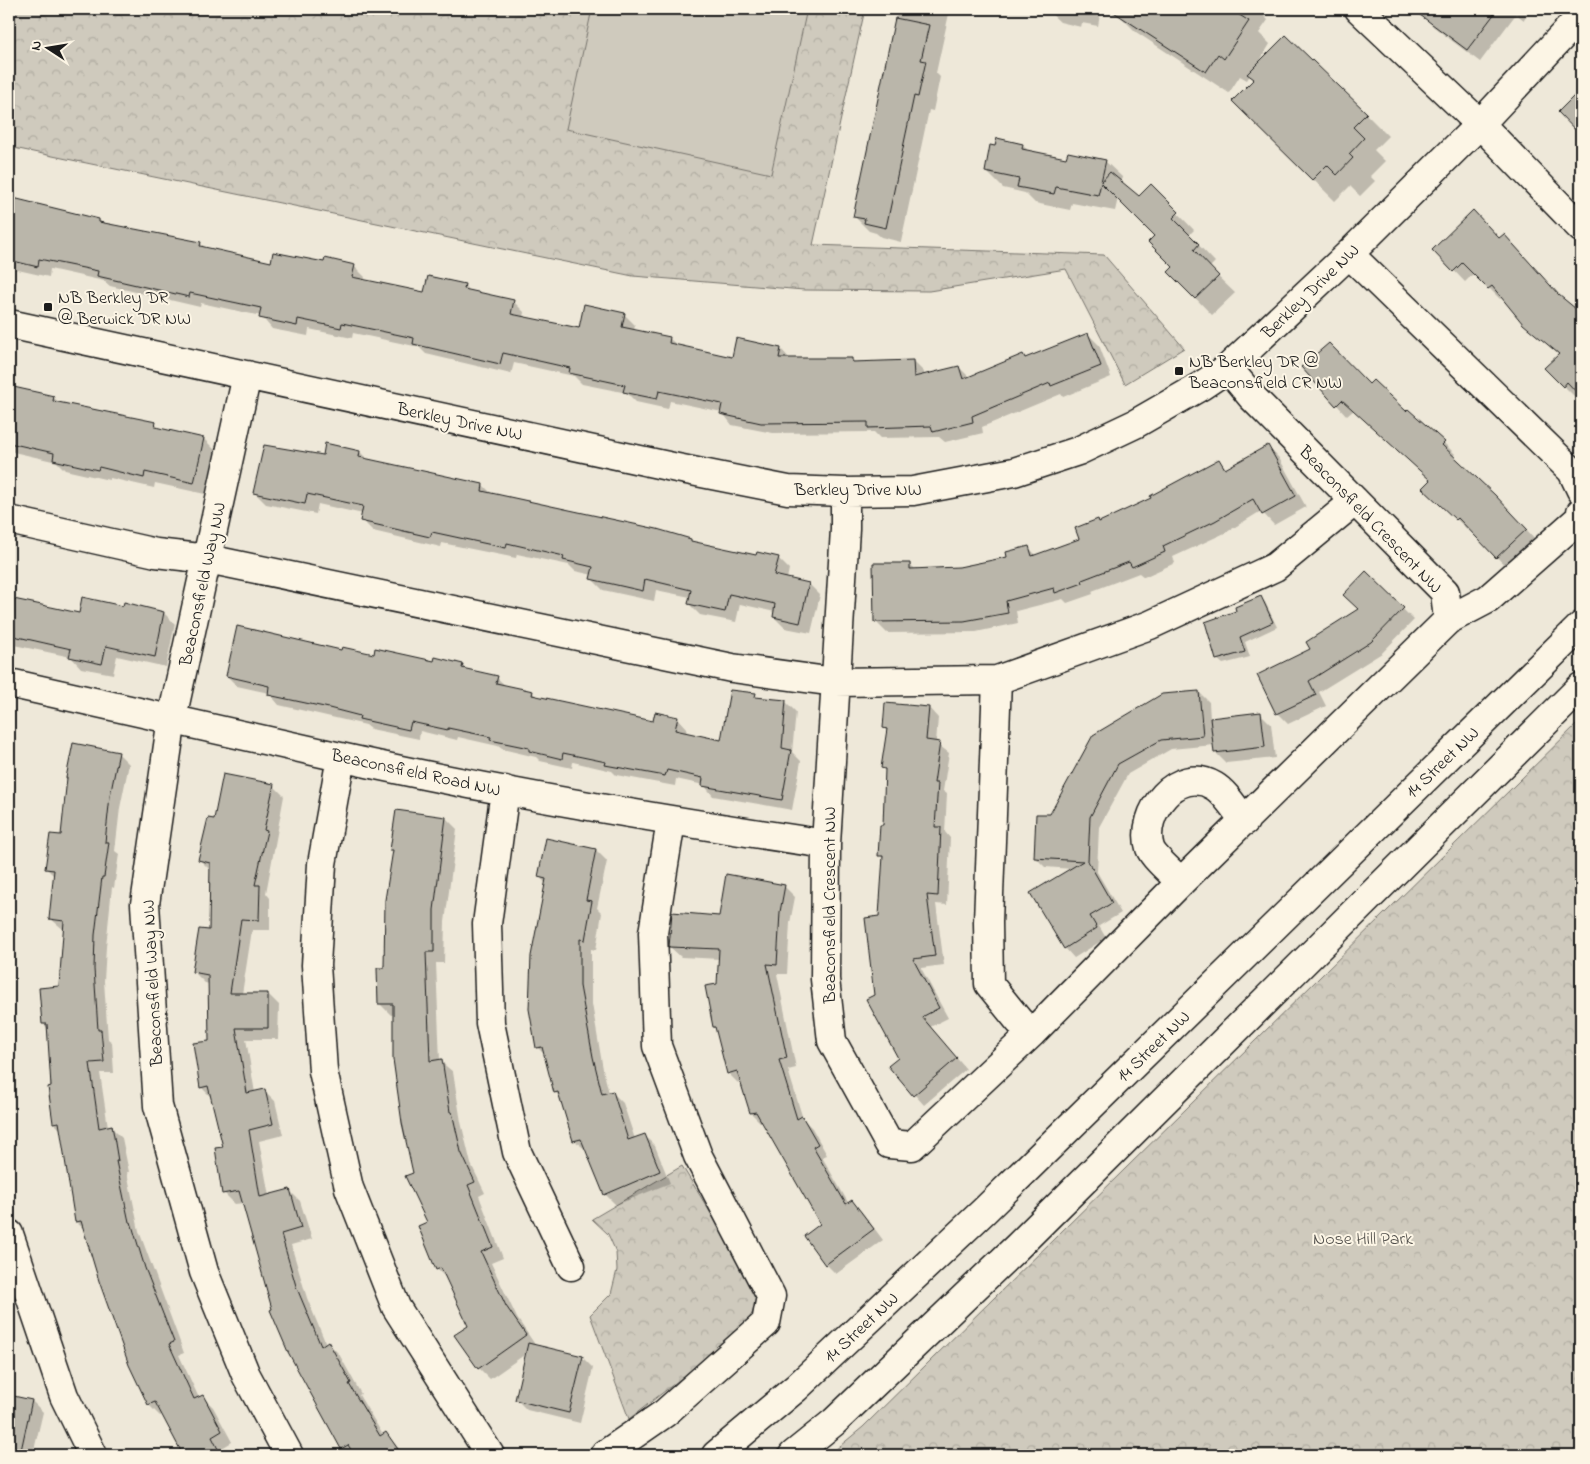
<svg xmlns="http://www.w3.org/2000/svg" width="1590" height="1464" font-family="'Indie Flower',sans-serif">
	<defs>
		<pattern id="forest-crowns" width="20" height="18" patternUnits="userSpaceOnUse" patternTransform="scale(1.25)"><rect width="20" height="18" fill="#cfcabd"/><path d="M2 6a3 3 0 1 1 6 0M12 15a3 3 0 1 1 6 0" fill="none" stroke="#b1ada2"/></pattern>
	</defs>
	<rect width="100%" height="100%" fill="#eee8d9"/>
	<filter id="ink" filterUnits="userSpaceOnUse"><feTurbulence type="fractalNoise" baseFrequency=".02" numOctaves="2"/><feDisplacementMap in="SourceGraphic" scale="10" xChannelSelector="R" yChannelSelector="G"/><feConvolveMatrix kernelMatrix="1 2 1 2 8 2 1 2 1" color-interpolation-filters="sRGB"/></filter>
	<g filter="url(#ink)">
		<path fill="url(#forest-crowns)" stroke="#76736c" d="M15 9H865L813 245 1104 255 1184 348 1125 384 1066 269 929 291 804 290 633 276 9 147V38Z
			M1581 720V1455H829L863 1427Z
			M682 1166 757 1289 755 1308 743 1330 629 1419 590 1315 611 1294 617 1270 616 1252 608 1234 592 1219Z"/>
		<path fill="#cfcabd" stroke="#76736c" d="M592 9H807L771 174 566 129Z"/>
		<path fill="#0003" d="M898 9H950L936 73 940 77 933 111 929 110 901 242 881 237 876 233 869 231 854 216Z
			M1046 9H1101L1098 26 1082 23 1081 27 1060 22Z
			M1115 9H1257L1268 20 1259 33 1270 44 1258 64 1366 114 1388 136 1374 150 1385 161 1370 176 1375 181 1360 196 1350 186 1335 201 1256 123 1254 80 1250 75 1247 80 1240 76 1229 93 1136 32 1114 10Z
			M1425 9H1532L1524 20 1516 14 1480 62 1434 27 1421 14Z
			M1022 145 1030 152 1067 160 1105 161 1122 177 1121 183 1140 198 1151 186 1194 230 1189 235 1215 262 1209 268 1235 293 1212 315 1170 272 1175 267 1156 236 1118 198 1115 211 1072 203 1070 210 1035 203 1025 193 1003 188 986 171Z
			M9 199 99 220 103 224 200 243 207 249 272 263 354 266 365 277 364 281 425 294 429 278 465 286 471 292 513 301 524 312 523 318 580 330 624 314 635 325 634 331 670 339 678 346 733 358 781 349 791 360 852 359 856 363 913 361 924 372V376L959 367 970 378 1026 359 1088 334 1099 345 1111 377 1063 397 1061 394 982 427 983 433 945 442 939 437 880 438 874 432 773 433 732 425 722 412 670 401 668 409 636 402 627 393 582 384 574 376 514 363 511 374 426 354 419 347 353 333 352 338 309 329 308 336 272 329 261 316 201 303 200 307 110 286 104 281 50 269 49 277 9 268Z
			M1499 240 1581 315V395L1579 393 1575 397 1546 368 1559 355 1524 323 1502 297 1500 299 1474 273 1465 282 1434 250Z
			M1303 367 1370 386 1406 413 1444 443 1455 454 1452 457 1506 507 1537 541 1507 568 1470 528 1468 530 1435 499 1432 481 1354 410 1347 416Z
			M9 387 53 397 60 403 155 424 162 430 204 439 215 450 205 494 155 483 154 488 110 478 109 480 65 470 57 462 9 451Z
			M1268 447 1279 458 1306 507 1274 525 1261 511 1227 532 1173 557 1175 563 1144 577 1139 573 1092 591 1093 594 1067 603 1063 599 1016 611 1018 623 976 632 887 633 876 622 910 564 916 570 960 568 1009 558 1029 548 1036 555 1081 540 1098 520 1100 523 1153 499 1219 461 1227 469Z
			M360 452 368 460 483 485 492 494 691 540 693 542 757 556 778 558 789 569 787 579 809 584 820 595 811 633 785 628 774 617 775 612 740 604 736 622 700 615 689 604 690 597 656 590 654 601 603 590 592 579 593 575 575 571 569 565 517 554 516 558 442 543 441 547 373 531 362 520 363 514 318 504 316 514 266 504 255 493 324 457Z
			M1366 573 1414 620 1382 653 1319 692 1326 706 1288 724 1277 713 1312 650 1360 609Z
			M1260 597 1265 602 1277 627 1245 642 1250 657 1223 664 1217 659 1238 612Z
			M9 598 80 615 124 607 164 613 175 624 166 667 117 656 113 674 81 668 71 657 9 644Z
			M342 651 462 665 468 671 497 678 506 686 532 692 537 697 654 722 678 718 687 728 686 733 722 741 755 695 759 699 786 702 796 712 792 752 801 761 792 810 713 796 704 785 676 779 675 786 616 775 612 771 573 762 572 768 540 761 536 757 502 749 498 746 458 737 457 740 420 731 419 739 371 729 366 725 279 705 269 693 237 686 227 676Z
			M1199 692 1209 702 1210 719 1260 713 1271 724 1275 758 1226 763 1215 752 1214 745 1171 749 1128 774 1099 827 1097 872 1121 913 1099 926 1106 938 1074 958 1065 948 1072 869 1045 867 1035 857 1051 816Z
			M929 708 938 718 936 743 949 753 943 791 947 794 945 832 950 838 947 905 936 904 944 965 921 968 948 1018 930 1027 966 1069 924 1105 889 1066 899 1058 876 996 884 859 880 855 884 826 886 772 882 768 888 732 884 728Z
			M118 753 129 764 120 808 115 851 119 854 114 888 112 887 106 947 104 981 108 1039 112 1042 114 1073H100L108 1127H111L122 1138 129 1172H127L139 1231 184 1353 179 1355 199 1398 202 1396 213 1407 232 1442 222 1448 225 1455H184L163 1414 160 1416 149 1405 85 1230 76 1222 61 1130 54 1123 48 1029 43 1023 60 987 64 930 51 919 55 877 47 869 62 837Z
			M273 785 284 796 266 893 270 898V930H252L242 994H268L279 1005 278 1039H246L255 1093 264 1090 275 1101 283 1135 259 1141 269 1196 289 1190 300 1201 312 1239 291 1245 307 1298 326 1344 328 1343 339 1354 361 1394 359 1395 383 1435 386 1433 404 1455H349L342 1448 273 1310 244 1203 235 1204 224 1193 225 1148 212 1098 201 1087 210 1042V984L205 983 194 972 210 931 211 871 200 860 214 820Z
			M446 818 457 829 445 922 444 963H436L440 1061 453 1072 461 1122 471 1164 485 1193 479 1196 503 1258 491 1263 517 1318 536 1346 582 1357 593 1368 580 1423 527 1410 516 1399 527 1353 490 1379 479 1368 470 1326 448 1280 437 1269 429 1223 414 1173 395 1014 391 1015 380 1004 385 969 394 852 391 850Z
			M547 840 596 850 607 861 597 908 602 913 596 950 591 949V998L603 1069 609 1093 612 1092 623 1103 635 1139 644 1135 655 1146 670 1183 616 1205 605 1194 587 1151 575 1141 561 1098 555 1092 546 1056 537 1047 546 884 539 876Z
			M784 886 795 897 790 923 787 974H777L796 1068 788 1070 803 1119 812 1128 827 1155 822 1157 849 1204 852 1202 862 1212 883 1240 836 1274 826 1264 822 1224 764 1122 761 1123 751 1113 742 1082 738 1083 728 1073 717 1030 714 1027 720 959 681 957 670 947 720 917Z
			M9 1357 11 1371H9Z
			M9 1396 32 1401 43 1412 34 1450 25 1448 22 1455H9Z"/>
		<path fill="#bab6aa" stroke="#1c1c1c" d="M1109 9H1230L1249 21 1224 59 1218 54 1206 72Z
			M1412 9H1498L1467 50Z
			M895 18 929 25 921 60 926 61 918 97 914 96 886 228 864 223 865 219 853 217Z
			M1286 35 1367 113 1353 127 1364 138 1349 154 1353 158 1337 175 1327 165 1312 180 1232 101 1254 79 1247 74Z
			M1581 89V136L1558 112Z
			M997 138 1023 144 1022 149 1066 158 1068 152 1106 160 1101 182 1110 172 1139 196 1151 184 1179 212 1173 218 1199 244 1194 250 1219 276 1195 299 1168 272 1173 267 1148 242 1154 236 1101 183 1098 195 1056 187 1054 194 1017 187 1019 179 985 172 990 145 995 146Z
			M9 197 99 219V222L201 242 200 246 271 262 273 252 324 262 325 258 355 265 352 277 424 292 428 276 465 284 464 289 514 300 511 314 579 328 584 304 625 313 622 327 670 337 669 343 732 357 736 338 781 348 779 358H852V362L913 360 914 377 959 366 963 379 1023 354 1025 358 1088 333 1101 366 1051 386 1050 383 972 416 973 422 933 432 931 426 868 428V422L761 423 720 414 722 404 659 391 657 399 623 392 625 385 569 373 570 368 503 353 500 364 413 344 414 338 342 323 341 328 298 319 297 326 259 318 261 308 190 293 189 297 154 289 97 276 98 271 39 259 38 267 9 260Z
			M1473 210 1499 238 1504 234 1559 295 1581 313V397L1567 382 1563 387 1544 368 1559 354 1523 324 1492 286 1488 289 1462 263 1453 272 1432 250Z
			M1329 343 1369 384 1373 380 1406 411 1408 409 1445 442 1442 445 1495 495 1527 529 1496 558 1458 518 1456 520 1422 488 1430 480 1342 400 1336 406 1301 367Z
			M9 386 54 396 53 401 156 422 155 427 204 438 194 483 145 472 144 478 99 467 98 470 53 460 54 453 9 443Z
			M325 443 360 451 359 457 483 484 482 491 657 529 691 539V541L756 555 757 552 779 557 774 575 809 583 800 623 773 617 775 604 729 594 725 612 688 604 691 590 645 579 643 591 590 579 593 567 563 560 564 556 507 543 506 548 432 532 430 537 360 521 363 506 307 494 305 504 253 493 264 445 323 455Z
			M1268 445 1296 496 1262 515 1253 499 1215 521 1163 546 1165 552 1132 567 1129 562 1082 580 1083 583 1055 593 1054 588 1006 601 1008 613 964 621 874 622 873 563H910V569L959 567 1007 557 1006 552 1029 546 1032 556 1079 539 1075 528 1098 519 1099 522 1151 498 1150 496 1219 459 1225 469Z
			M1366 571 1404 608 1371 642 1309 681 1316 695 1276 714 1257 675 1310 649 1306 642 1358 609 1343 595Z
			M1261 596 1273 622 1240 637 1245 652 1216 660 1205 622 1236 611 1235 607Z
			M82 597 123 606 124 602 164 612 155 657 106 646 102 664 69 657 71 649 9 635V598L79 613Z
			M237 626 341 650 342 647 374 654 375 648 434 661 435 657 463 664 462 668 498 676 496 683 533 691 532 695 653 721 655 712 678 717 675 730 721 740 730 690 756 693 755 697 786 700 782 748 791 750 782 800 702 786 703 778 667 770 665 776 605 765 606 762 563 753 562 759 529 751V748L490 740 491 737 448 728V730L411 722 409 730 359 719 360 716 329 708 268 695 269 686 226 676Z
			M1199 691 1203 736 1161 740 1118 764 1090 817 1088 861 1112 903 1090 916 1097 928 1064 949 1030 893 1083 861 1034 858 1036 814H1050L1093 735 1162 694Z
			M885 703 929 707 926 740 940 742 934 783H938L935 827H941L938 896 927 895 935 956 913 959 939 1008 922 1017 957 1058 913 1096 888 1066 898 1058 866 999 874 995 865 918 879 916 883 856H878L880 825H883L885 769 881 768 887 729 883 728Z
			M1261 712 1265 747 1214 753 1210 718Z
			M73 743 119 752 110 796 105 842H109L104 877H102L95 935 94 969 98 1030H101L104 1062 90 1063 99 1128 112 1125 118 1161H116L129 1222H131L145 1268 174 1342 169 1344 194 1399 203 1395 222 1431 212 1437 221 1455H183L155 1402 148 1405 129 1365 99 1281 81 1221 75 1222 59 1122 53 1123 48 1087 51 1086 47 1024H42L39 988 59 986 64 921 49 919 54 870 45 869 50 834 61 835 67 778H66Z
			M223 774 274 784 264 830 267 831 255 885H260L259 920 241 919 230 993H268V1028H236L247 1093 265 1089 273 1124 249 1130 260 1197 290 1189 301 1228 281 1234 296 1286 321 1346 328 1341 351 1383 349 1384 380 1436 386 1432 402 1455H352L354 1454 348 1445 341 1449 288 1352 270 1310 272 1309 239 1191 222 1194 215 1148 223 1147 208 1086 200 1088 193 1043 209 1041 208 975 192 972 199 929 209 930 210 863 198 860 208 818 214 819Z
			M396 810 446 817 434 910V952H426L430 1061 442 1059 450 1112H452L461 1152 475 1182 468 1185 493 1247 481 1252 506 1306 526 1335 478 1369 454 1335 468 1326 441 1268 436 1270 418 1226 427 1222 405 1176 413 1173 402 1123 393 1059V1004H378L377 968H384L385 900 393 850H390Z
			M546 838 596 849 586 900 592 901 585 940 580 939V986L593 1057 602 1094 613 1091 628 1140 645 1134 660 1171 604 1195 581 1139 573 1141 558 1092 554 1093 542 1047 536 1048 529 1009 531 956 546 879 538 877Z
			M726 874 785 885 780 912 777 965 767 964 787 1058 779 1060 797 1119 802 1116 818 1144 813 1147 846 1204 852 1200 874 1229 825 1265 804 1236 820 1224 756 1112 750 1113 737 1071 727 1074 715 1027H713L705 986 717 984 719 949 669 947 672 912 719 916Z
			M528 1343 583 1356 569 1413 515 1400Z
			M9 1395 32 1400 20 1455H9Z"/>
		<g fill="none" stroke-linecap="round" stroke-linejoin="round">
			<defs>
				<path id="minor" d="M1359 9 1480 124 1581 228
					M1349 254 1572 471 1581 490
					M9 324 677 468 788 490 845 492 913 491 1014 472 1078 451 1135 424 1201 386 1228 368 1349 254 1480 124 1581 16
					M247 375 172 718 145 904 158 1106 204 1272 246 1375 289 1455
					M845 492V529L826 844 825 979 832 1041 889 1144 912 1146 1032 1033 1181 882 1448 620 1445 592 1252 397 1228 368
					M9 520 156 553 208 559 732 668 835 682 997 680 1150 625 1275 567 1355 501
					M1448 620 1488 599 1581 517V512
					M997 680 988 922 989 984 1019 1021 1032 1033
					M9 683C119 707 229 733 340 757 501 793 663 820 826 844
					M341 757 322 864 316 965 323 1071 349 1188 396 1307 490 1455
					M505 790 487 924 490 1023 517 1152 571 1266
					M1181 882C1173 874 1153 857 1150 848 1139 813 1178 764 1214 786 1226 793 1236 811 1245 821
					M9 1234 64 1396 93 1455
					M604 1455 665 1413 766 1323 771 1296 698 1156 657 1046 653 933 671 821"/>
				<path id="major" d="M716 1455 796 1388 984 1211 1581 626
					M793 1455 834 1422 1018 1246 1581 687"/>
			</defs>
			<use href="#minor" stroke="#1c1c1c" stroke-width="31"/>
			<use href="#major" stroke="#1c1c1c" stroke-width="31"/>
			<use href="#minor" stroke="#fcf5e5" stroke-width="28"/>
			<use href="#major" stroke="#fcf5e5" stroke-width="28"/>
		</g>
	</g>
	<g fill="#1c1c1c" stroke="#fcf5e5" stroke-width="2">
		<rect x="43" y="302" width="10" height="10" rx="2.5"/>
		<rect x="1174" y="366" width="10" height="10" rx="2.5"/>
	</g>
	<g text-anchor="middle" stroke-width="4" stroke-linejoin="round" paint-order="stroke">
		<g font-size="18" fill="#1c1c1c" stroke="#fcf5e5">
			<text transform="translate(1310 291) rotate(-44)" y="6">Berkley Drive NW</text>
			<text transform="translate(460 421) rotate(12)" y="6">Berkley Drive NW</text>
			<text x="858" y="495">Berkley Drive NW</text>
			<text transform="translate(1371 519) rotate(46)" y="6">Beaconsfield Crescent NW</text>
			<text transform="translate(202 584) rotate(-78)" y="6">Beaconsfield Way NW</text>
			<text transform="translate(1442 762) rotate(-44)" y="6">14 Street NW</text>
			<text transform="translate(416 772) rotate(12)" y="6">Beaconsfield Road NW</text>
			<text transform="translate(829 905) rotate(-90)" y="6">Beaconsfield Crescent NW</text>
			<text transform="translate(152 983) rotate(-93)" y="6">Beaconsfield Way NW</text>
			<text transform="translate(1153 1046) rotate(-44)" y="6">14 Street NW</text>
			<text transform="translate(861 1327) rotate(-43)" y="6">14 Street NW</text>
		</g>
		<g font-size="18" fill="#1c1c1c" stroke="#fcf5e5" text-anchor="start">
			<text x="58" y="303">NB Berkley DR<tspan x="58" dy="21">@ Berwick DR NW</tspan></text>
			<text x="1189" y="367">NB Berkley DR @<tspan x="1189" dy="21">Beaconsfield CR NW</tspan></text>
		</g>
		<g font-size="18" fill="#52504c" stroke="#fcf5e5">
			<text x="1363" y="1244">Nose Hill Park</text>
		</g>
	</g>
	<rect width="1590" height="1464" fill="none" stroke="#fcf5e5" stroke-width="30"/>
	<rect x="15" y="15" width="1560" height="1434" fill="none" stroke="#1c1c1c" stroke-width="2" filter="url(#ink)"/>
	<g transform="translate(48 48) rotate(282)" stroke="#fcf5e5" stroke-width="4" paint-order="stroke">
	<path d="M0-4L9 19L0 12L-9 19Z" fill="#1c1c1c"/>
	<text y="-8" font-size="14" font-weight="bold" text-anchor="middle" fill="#1c1c1c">N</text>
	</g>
</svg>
